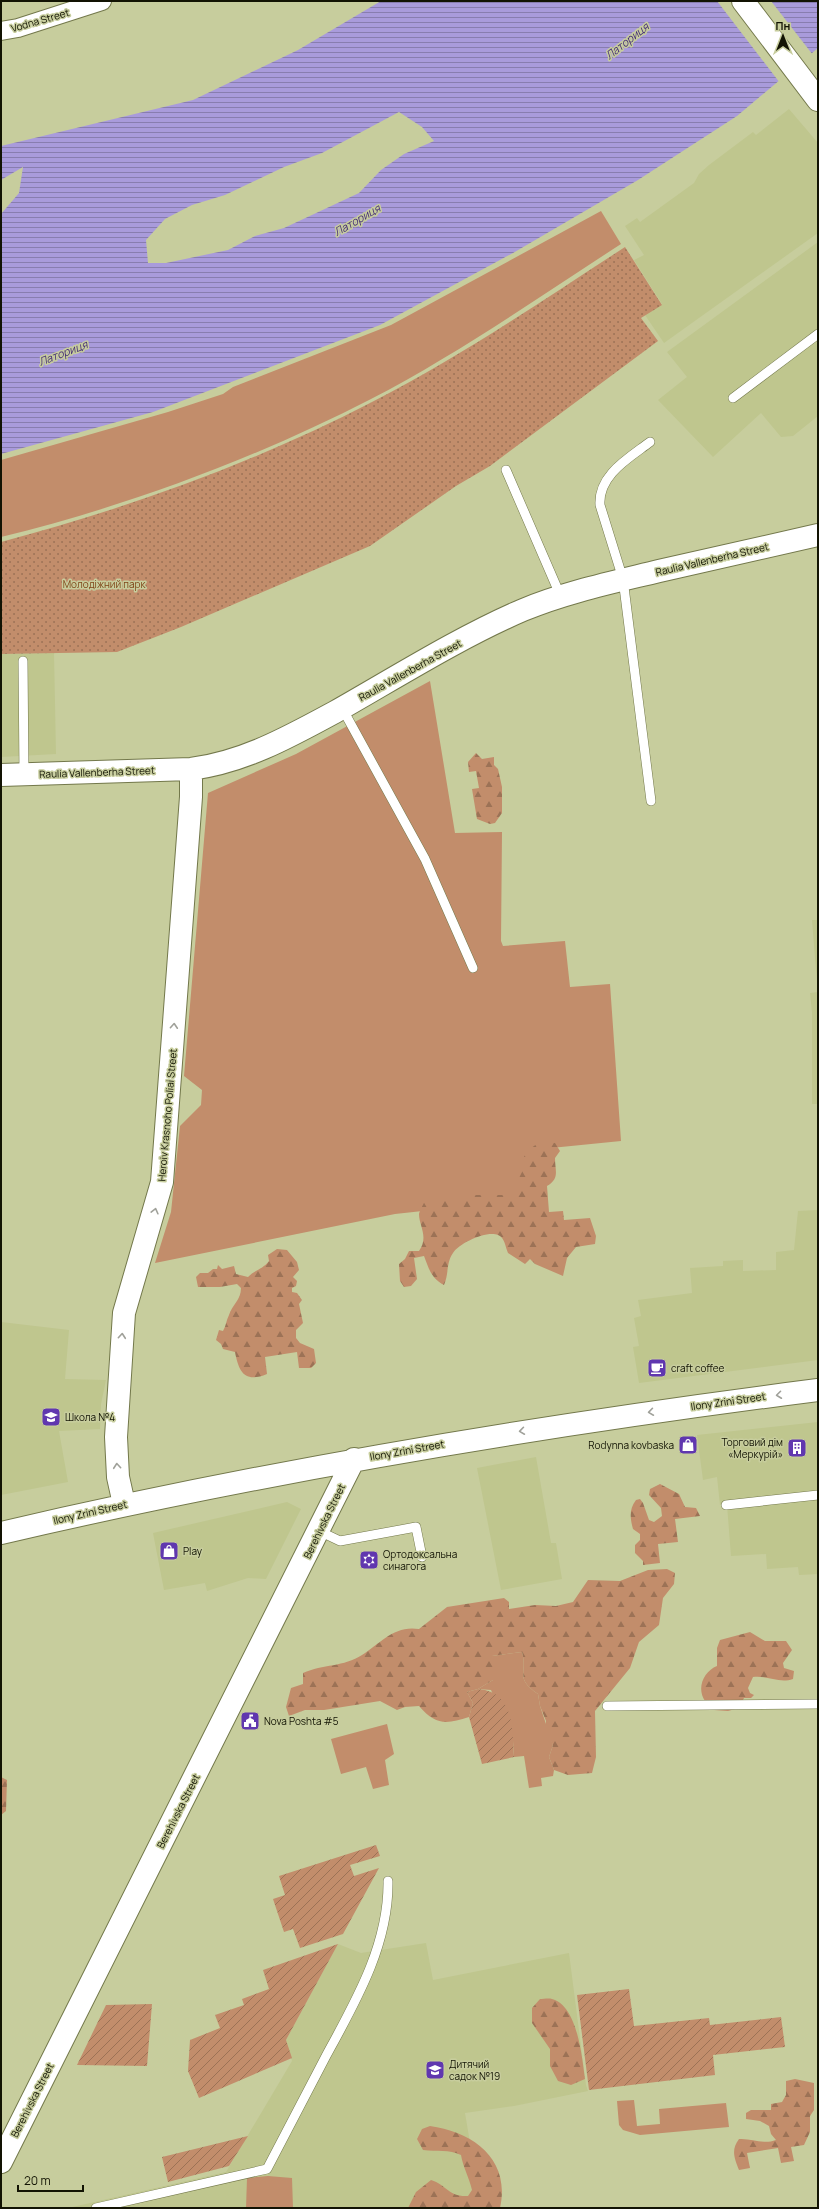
<svg xmlns="http://www.w3.org/2000/svg" width="819" height="2209" font-family="Manrope,sans-serif">
	<defs>
		<pattern id="forest-firs" width="22" height="20" patternUnits="userSpaceOnUse"><rect width="22" height="20" fill="#c28d6b"/><path d="M5 1l3.5 6h-7zM16 11l3.5 6h-7z" fill="#9c7256"/></pattern>
		<pattern id="park-dots" width="8" height="8" patternUnits="userSpaceOnUse"><rect width="8" height="8" fill="#c28d6b"/><path d="M2 2h.1M6 6h.1" fill="none" stroke="#9c7256" stroke-width="1.8" stroke-linecap="round"/></pattern>
		<pattern id="garden-furrows" width="10" height="10" patternUnits="userSpaceOnUse"><rect width="10" height="10" fill="#c28d6b"/><path d="M-1 1l2-2M0 10L10 0M9 11l2-2" fill="none" stroke="#9c7256"/></pattern>
		<pattern id="water-rules" width="6" height="5" patternUnits="userSpaceOnUse"><rect width="6" height="5" fill="#a99bdb"/><path d="M0 2.5h6" fill="none" stroke="#887daf"/></pattern>
	</defs>
	<rect width="100%" height="100%" fill="#c7cd9d"/>
	<path fill="#bfc68e" d="M789 109 818 143V233L664 343 645 315 662 304 634 260 644 255 625 226 637 218 640 222 694 183 699 174 709 165 753 132 756 135Z
		M818 242V416L793 436 781 437 761 413 713 457 658 400 687 377 667 352Z
		M54 653 56 754 1 757V654Z
		M812 920H818V990L815 958Z
		M818 992V1104H812V1012L810 993Z
		M818 1210V1360L639 1383 633 1347 639 1346 634 1318 641 1316 638 1300 692 1293 690 1268 723 1266V1261L743 1260V1271L776 1270V1252L794 1250 798 1211Z
		M1 1322 69 1330 65 1379 106 1380 101 1404 100 1429 59 1431 68 1482 1 1495Z
		M818 1422V1574L799 1575 798 1567 767 1569 766 1554 731 1556 727 1505H720L717 1477 703 1480 697 1435Z
		M536 1457 551 1543H556L562 1579 501 1590 477 1468Z
		M287 1502 301 1509 266 1579 248 1578 207 1591 205 1583 164 1590 153 1533Z
		M426 1943 433 1980 569 1953 586 2085 588 2091 514 2106 465 2113 481 2208H68L226 2172 292 2061 286 2040 338 1944 361 1953Z"/>
	<path fill="#c28d6b" d="M601 211 621 244C539 297 458 354 371 399 254 459 128 506 1 537V460L168 412 223 394 233 387 391 325Z
		M430 681 455 833 502 832 501 941 503 946 565 941 570 987 610 984 621 1141 531 1150 534 1199 395 1214 155 1263 171 1212 180 1126 201 1105 202 1090 184 1076 208 793 296 754Z
		M522 1652C528 1673 514 1678 538 1694L540 1706 553 1745 549 1757 554 1770 553 1776 541 1778 542 1786 529 1788 524 1756 514 1757 513 1741 491 1690 478 1689 493 1680 492 1656Z
		M387 1724 394 1754 385 1760 389 1785 373 1789 366 1767 341 1774 331 1739Z
		M634 2100 637 2126 660 2124 659 2109 726 2103 729 2127 640 2135 623 2130 619 2125 617 2101Z
		M268 2176 292 2178 293 2208H246L247 2178Z"/>
	<path fill="url(#forest-firs)" d="M476 753 482 759 494 757V765L498 769 502 787V813L495 823 490 824 477 819 472 789 479 788 476 771 469 772 468 762Z
		M541 1141 555 1143 560 1151 555 1158C555 1171 560 1178 547 1186L549 1212 563 1211 564 1220 590 1218 596 1236 595 1244 576 1247 567 1258 563 1276 535 1264 530 1259 525 1264 508 1253C505 1246 505 1238 498 1235 487 1230 459 1243 453 1253 446 1263 449 1274 444 1285 431 1278 429 1269 424 1256L414 1258 417 1279 411 1286 404 1287 400 1281 399 1264 405 1259 409 1251H419C429 1237 419 1226 419 1214 420 1210 424 1203 426 1199L442 1197 456 1200 468 1195H510L518 1187 519 1178 525 1166 524 1157 527 1151Z
		M277 1249 287 1250 297 1262 299 1270 293 1277 297 1281 296 1286 292 1288V1292L297 1293 302 1300 299 1304 303 1323 296 1330V1338L300 1343 314 1349 316 1363 311 1368H299L297 1352 265 1357 267 1374C245 1383 239 1373 235 1352L223 1349 221 1344 216 1340 219 1330 223 1331C226 1326 226 1321 229 1315 232 1305 241 1300 241 1288L237 1284 220 1287H198L196 1277 200 1273H208L213 1269H217L218 1265 222 1269 234 1266 236 1274 248 1277C255 1270 263 1269 269 1261L268 1255Z
		M660 1484 679 1494 685 1507 696 1508 700 1516 675 1519 678 1542 658 1544 660 1563 643 1565V1561L635 1553V1545L640 1540V1534L633 1529C630 1518 629 1509 636 1500L640 1499 643 1503 649 1520 654 1522 662 1516 661 1508 649 1495 650 1489Z
		M667 1569 675 1573 674 1584 663 1598 659 1625 639 1642 630 1668 595 1711 596 1757 592 1773 568 1775 554 1770 549 1757 553 1745 546 1731V1721L540 1706 538 1694C514 1678 528 1673 522 1652L492 1656 496 1666 493 1680 478 1689 467 1692 473 1703 469 1717C447 1724 436 1726 419 1706L405 1707 397 1710 380 1701 324 1710H305L289 1716 286 1707 291 1688 303 1684V1673C323 1664 344 1667 362 1655 381 1643 394 1625 419 1629L447 1607 504 1598 509 1602V1609L535 1605 556 1606 573 1602 588 1580 620 1581 648 1570Z
		M750 1632 765 1641H786L792 1650 783 1663 784 1668 794 1671 793 1679C779 1684 767 1675 753 1677L748 1688 750 1693 754 1695 751 1698H744L739 1708 728 1711 714 1710C711 1707 707 1704 705 1701 696 1688 704 1671 717 1666V1648L720 1640Z
		M1 1777 7 1780 6 1811 1 1815Z
		M540 1999C543 1999 549 1998 552 1999 578 2006 582 2058 585 2079L571 2085 558 2081 550 2066V2049L532 2023V2008Z
		M795 2079 814 2083V2110L810 2116V2132L804 2145 791 2147 794 2161 781 2163 778 2148 747 2153 750 2168 739 2170C734 2157 731 2150 739 2139 752 2138 763 2145 776 2140L771 2134 769 2126 760 2121 746 2119V2113L751 2110H771V2104L782 2102 786 2095V2081Z
		M430 2126C473 2132 511 2159 500 2208H408L416 2192 431 2180C447 2185 448 2197 468 2196L472 2190C469 2177 463 2167 461 2155 449 2149 437 2152 423 2150L417 2139 422 2129Z"/>
	<path fill="url(#park-dots)" d="M625 247 662 305 641 318 658 341 490 466 456 486 370 546 181 627 117 652 1 654V542C129 508 254 463 372 402 460 357 542 301 625 247Z"/>
	<path fill="url(#garden-furrows)" d="M478 1689C515 1692 512 1729 514 1757L482 1764 469 1717 473 1703 467 1692Z
		M376 1845 380 1856 350 1865 354 1876 379 1868 343 1934 300 1948 293 1929 284 1932 273 1899 285 1895 279 1876Z
		M338 1944 286 2040 292 2058 199 2098 188 2071 190 2040 220 2028 215 2015 244 2005 242 1999 269 1989 263 1970Z
		M629 1989 634 2026 709 2018 710 2025 781 2017 785 2047 713 2055 715 2075 589 2090 577 1995Z
		M152 2004 147 2066 77 2065 106 2005Z
		M248 2136 229 2166 168 2182 162 2157Z"/>
	<path fill="url(#water-rules)" fill-rule="evenodd" d="M381 1H818V48L737 116 638 180 513 253 380 325 153 412 1 454V214L19 193 23 167 1 180V146L193 100 298 50ZM399 112 422 127 434 141 404 154 381 170 359 193 284 228 255 236 228 250 166 263H148L146 240 165 219 192 205 225 195 284 167 322 153Z"/>
	<path fill="#c7cd9d" d="M717 1H771L813 55 780 83Z"/>
	<g fill="none" stroke-linecap="round" stroke-linejoin="round">
		<defs>
			<path id="lane" d="M733 398 818 334
				M650 442C629 458 598 475 600 505L623 579 651 801
				M506 470 561 597
				M23 661 24 774
				M342 708 425 859 473 968
				M726 1505 818 1495
				M319 1531 340 1541 416 1527 422 1557
				M607 1706 818 1704
				M96 2208 267 2169C287 2131 307 2093 326 2056 356 2001 389 1944 388 1881"/>
			<path id="street" d="M1 31 18 28 102 1"/>
			<path id="secondary" d="M743 1 818 100
				M1 775 191 769C244 762 289 737 335 712 395 678 460 637 523 610 566 592 614 582 659 571 712 559 765 547 818 535
				M124 1504 118 1477 116 1437 124 1313 162 1182 191 797V769
				M1 1533C271 1470 543 1425 818 1390
				M1 2162 354 1459"/>
		</defs>
		<use href="#lane" stroke="#73784b" stroke-width="10"/>
		<use href="#street" stroke="#73784b" stroke-width="20"/>
		<use href="#secondary" stroke="#73784b" stroke-width="24"/>
		<use href="#lane" stroke="#fff" stroke-width="9"/>
		<use href="#street" stroke="#fff" stroke-width="18"/>
		<use href="#secondary" stroke="#fff" stroke-width="22"/>
	</g>
	<defs><path id="oneway-chevron" d="M-2-3.5L2.5 0L-2 3.5" fill="none" stroke-width="1.6" stroke-linecap="round" stroke-linejoin="round"/></defs>
	<g stroke="#a0a19a">
		<use href="#oneway-chevron" transform="translate(174 1026) rotate(-86)"/>
		<use href="#oneway-chevron" transform="translate(155 1211) rotate(-76)"/>
		<use href="#oneway-chevron" transform="translate(122 1336) rotate(-85)"/>
		<use href="#oneway-chevron" transform="translate(779 1395) rotate(173)"/>
		<use href="#oneway-chevron" transform="translate(651 1412) rotate(172)"/>
		<use href="#oneway-chevron" transform="translate(522 1431) rotate(172)"/>
		<use href="#oneway-chevron" transform="translate(117 1466) rotate(-95)"/>
	</g>
	<defs>
		<symbol id="cafe-square" viewBox="-11 -11 22 22"><rect x="-9" y="-9" width="18" height="18" rx="4" fill="#6037af" stroke="#c7cd9d"/><path d="M-5.5-4.5H6V0H3Q3 3.5 0 3.5H-2.5Q-5.5 3.5-5.5 0ZM3-3.2v2h1.7v-2ZM-6 4.5H4V6H-6Z" fill="#fff"/></symbol>
		<symbol id="school-square" viewBox="-11 -11 22 22"><rect x="-9" y="-9" width="18" height="18" rx="4" fill="#6037af" stroke="#c7cd9d"/><path d="M0-5L7-2L0 1L-7-2ZM-4 1L0 2.5L4 1V4Q0 6-4 4Z" fill="#fff"/></symbol>
		<symbol id="shop-square" viewBox="-11 -11 22 22"><rect x="-9" y="-9" width="18" height="18" rx="4" fill="#6037af" stroke="#c7cd9d"/><path d="M-5-2.5h2.3a2.7 3.5 0 0 1 5.4 0H5L5.5 6h-11ZM-1.5-2.5h3a1.5 2.3 0 0 0-3 0Z" fill="#fff"/></symbol>
		<symbol id="building-square" viewBox="-11 -11 22 22"><rect x="-9" y="-9" width="18" height="18" rx="4" fill="#6037af" stroke="#c7cd9d"/><path d="M-4-6H4V6H1V3H-1V6H-4ZM-2.5-4.3h1.7v1.8h-1.7ZM.8-4.3h1.7v1.8H.8ZM-2.5-1h1.7V.8h-1.7ZM.8-1h1.7V.8H.8Z" fill="#fff"/></symbol>
		<symbol id="synagogue-square" viewBox="-11 -11 22 22"><rect x="-9" y="-9" width="18" height="18" rx="4" fill="#6037af" stroke="#c7cd9d"/><path d="M0-6.5L5.6 3.2H-5.6ZM0 6.5L5.6-3.2H-5.6Z" fill="#fff"/></symbol>
		<symbol id="civic-square" viewBox="-11 -11 22 22"><rect x="-9" y="-9" width="18" height="18" rx="4" fill="#6037af" stroke="#c7cd9d"/><path d="M-.6-6.5H3V-4.5H.6V-3L4-1V1h2V6H-6V1h2V-1L-.6-3ZM-1.2 2.5V6h2.4V2.5Z" fill="#fff"/></symbol>
	</defs>
	<g fill-rule="evenodd">
		<use href="#cafe-square" x="646" y="1357" width="22" height="22"/>
		<use href="#school-square" x="40" y="1406" width="22" height="22"/>
		<use href="#shop-square" x="677" y="1434" width="22" height="22"/>
		<use href="#building-square" x="786" y="1437" width="22" height="22"/>
		<use href="#shop-square" x="158" y="1540" width="22" height="22"/>
		<use href="#synagogue-square" x="358" y="1549" width="22" height="22"/>
		<use href="#civic-square" x="239" y="1710" width="22" height="22"/>
		<use href="#school-square" x="424" y="2059" width="22" height="22"/>
	</g>
	<g text-anchor="middle" stroke-width="3" stroke-linejoin="round" paint-order="stroke">
		<g font-size="10" fill="#121303" stroke="#c7cd9d">
			<text transform="translate(40 20) rotate(-16)" y="4">Vodna Street</text>
			<text transform="translate(712 559) rotate(-13)" y="4">Raulia Vallenberha Street</text>
			<text transform="translate(410 670) rotate(-29)" y="4">Raulia Vallenberha Street</text>
			<text transform="translate(97 772) rotate(-2)" y="4">Raulia Vallenberha Street</text>
			<text transform="translate(167 1115) rotate(-85)" y="4">Heroiv Krasnoho Poliai Street</text>
			<text transform="translate(728 1401) rotate(-8)" y="4">Ilony Zrini Street</text>
			<text transform="translate(407 1450) rotate(-10)" y="4">Ilony Zrini Street</text>
			<text transform="translate(90 1512) rotate(-13)" y="4">Ilony Zrini Street</text>
			<text transform="translate(324 1521) rotate(-64)" y="4">Berehivska Street</text>
			<text transform="translate(178 1811) rotate(-63)" y="4">Berehivska Street</text>
			<text transform="translate(32 2100) rotate(-63)" y="4">Berehivska Street</text>
		</g>
		<g font-size="10" fill="#7f4417" stroke="#c7cd9d">
			<text x="104" y="588">Молодіжний парк</text>
		</g>
		<g font-size="10" fill="#121303" stroke="#c7cd9d" text-anchor="start">
			<text x="671" y="1372">craft coffee</text>
			<text x="65" y="1421">Школа №4</text>
			<text x="783" y="1446" text-anchor="end">Торговий дім<tspan x="783" dy="12">«Меркурій»</tspan></text>
			<text x="674" y="1449" text-anchor="end">Rodynna kovbaska</text>
			<text x="183" y="1555">Play</text>
			<text x="383" y="1558">Ортодоксальна<tspan x="383" dy="12">синагога</tspan></text>
			<text x="264" y="1725">Nova Poshta #5</text>
			<text x="449" y="2068">Дитячий<tspan x="449" dy="12">садок №19</tspan></text>
		</g>
		<g font-size="11" font-style="italic" fill="#432b77" stroke="#c7cd9d">
			<text transform="translate(627 41) rotate(-38)" y="4">Латориця</text>
			<text transform="translate(357 220) rotate(-30)" y="4">Латориця</text>
			<text transform="translate(63 353) rotate(-21)" y="4">Латориця</text>
		</g>
	</g>
	<rect width="819" height="2209" fill="none" stroke="#121303" stroke-width="4"/>
	<g transform="translate(783 36)" stroke="#c7cd9d" stroke-width="3" paint-order="stroke">
	<path d="M0-3L7 15L0 10L-7 15Z" fill="#121303"/>
	<text y="-6" font-size="11" font-weight="bold" text-anchor="middle" fill="#121303">Пн</text>
	</g>
	<path d="M18 2185v6h65v-6" fill="none" stroke="#121303" stroke-width="2"/>
	<text x="24" y="2185" font-size="12" fill="#121303" stroke="#c7cd9d" stroke-width="3" paint-order="stroke">20 m</text>
</svg>
